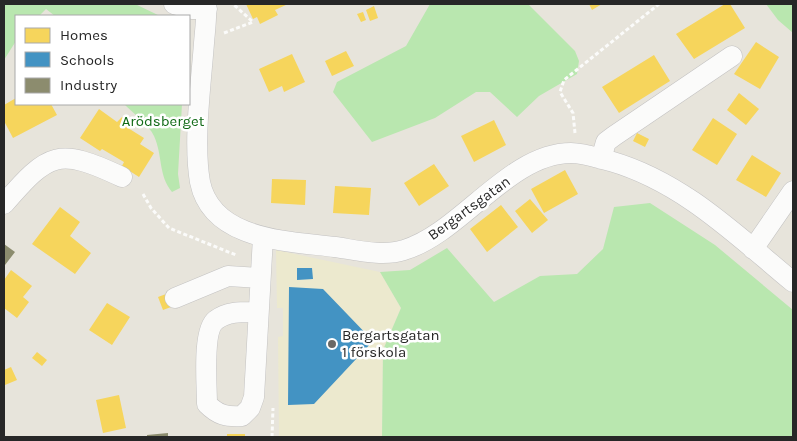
<svg xmlns="http://www.w3.org/2000/svg" width="797" height="441" font-family="Karla,sans-serif">
	<rect width="100%" height="100%" fill="#e7e4db"/>
	<path fill="#ece9ce" d="M276 250 380 272 401 308 383 350 382 437H279L278 337 283 336V308H277Z"/>
	<path fill="#b9e7af" d="M4 4H135L160 16H55L46 9 39 16H16V41L4 60Z
		M430 4H528L575 51 579 61 577 74 539 96 517 117 490 92H476L435 118 372 142 333 92 337 82 406 46Z
		M766 4H793V33L778 20Z
		M124 104H182L178 174 180 188 172 192C158 175 163 156 154 136 149 125 133 113 124 104Z
		M650 203 715 245 793 310V437H382L383 350 401 308 380 272 410 270 447 248 494 302 540 276 577 274 603 249 614 207Z"/>
	<path fill="#f6d55c" d="M246 4H288L275 10 278 15 260 24 257 17 253 19Z
		M589 4H602L592 10Z
		M725 4H730L745 28 694 59 676 34Z
		M374 6 378 18 370 21 366 10Z
		M363 12 366 20 361 22 357 14Z
		M756 42 779 57 760 89 734 74Z
		M346 51 354 66 332 76 325 61Z
		M292 54 305 82 284 92 282 86 269 92 259 69Z
		M654 55 670 81 619 113 602 87Z
		M739 93 759 109 746 125 727 110Z
		M16 98V104H51L57 115 13 138 4 121V105Z
		M99 109 117 122 122 117 130 122 128 128 144 138 140 144 154 153 139 177 122 166 124 162 102 149 100 151 80 138Z
		M713 118 737 134 717 165 692 150Z
		M494 120 506 145 474 162 461 136Z
		M637 133 649 139 645 147 633 141Z
		M752 155 781 173 766 197 736 180Z
		M434 164 449 186 419 206 404 183Z
		M565 170 578 194 544 213 531 189Z
		M272 179 306 180 305 205 271 203Z
		M335 186 371 188 369 215 333 213Z
		M530 199 548 220 532 233 515 211Z
		M501 205 518 227 487 252 470 229Z
		M60 207 80 222 70 236 91 253 75 274 32 244Z
		M11 270 32 286 23 297 29 302 17 318 4 308V280Z
		M166 294 171 307 163 310 158 297Z
		M107 303 130 317 112 345 89 330Z
		M37 352 47 360 42 366 32 358Z
		M11 367 17 380 5 385 4 370Z
		M119 395 126 428 103 433 96 400Z
		M227 434H245V437H227Z"/>
	<path fill="#4393c3" d="M297 268H312L313 279 297 280Z
		M289 287 323 289 373 341 314 404 288 405Z"/>
	<path fill="#8c8c6e" d="M4 244 15 252 5 265 4 264Z
		M168 433V437H147V435Z"/>
	<g fill="none" stroke-linecap="round" stroke-linejoin="round">
		<defs>
			<path id="minor" d="M174 4 193 9H207
				M206 4C207 17 205 30 204 43 201 84 193 142 200 182 212 241 289 241 335 247 356 250 383 257 404 250 461 233 509 153 571 153 583 153 598 158 610 161 683 182 736 235 793 282
				M601 159 606 142 614 136 732 56
				M4 204C49 152 58 147 122 177
				M753 249 793 191
				M175 298 228 276 260 278
				M257 312C243 312 228 311 216 320 202 330 207 386 207 404 218 415 226 417 242 416L250 408 254 397 263 237"/>
		</defs>
		<use href="#minor" stroke="#c3c2c2" stroke-width="21"/>
		<path stroke="#fbfbfa" stroke-width="3" stroke-dasharray="4 2.5" stroke-linecap="butt" d="M224 33 253 22 233 4
			M575 133 573 113 560 92 564 80 659 4
			M143 194 151 208 169 228 236 255
			M272 437 273 408"/>
		<use href="#minor" stroke="#fbfbfa" stroke-width="20"/>
	</g>
	<circle fill="#6a6966" stroke="#fff" stroke-width="2" cx="332" cy="344" r="5"/>
	<g text-anchor="middle" stroke-width="5" stroke-linejoin="round" paint-order="stroke">
		<g font-size="15" fill="#116a16" stroke="#fff">
			<text x="163" y="126">Arödsberget</text>
		</g>
		<g font-size="15" fill="#272727" stroke="#fff">
			<text transform="translate(469 208) rotate(-36)" y="5">Bergartsgatan</text>
		</g>
		<g font-size="15" fill="#272727" stroke="#fff" text-anchor="start">
			<text x="342" y="340">Bergartsgatan<tspan x="342" dy="17">1 förskola</tspan></text>
		</g>
	</g>
	<rect width="797" height="441" fill="none" stroke="#272727" stroke-width="10"/>
	<rect x="15" y="15" width="175" height="90" fill="#ffffff" stroke="#a9a9a9"/>
	<rect x="25" y="28" width="25" height="15" fill="#f6d55c" stroke="#a9a9a9"/>
	<text x="60" y="40" font-size="15" fill="#272727">Homes</text>
	<rect x="25" y="52" width="25" height="15" fill="#4393c3" stroke="#a9a9a9"/>
	<text x="60" y="65" font-size="15" fill="#272727">Schools</text>
	<rect x="25" y="78" width="25" height="15" fill="#8c8c6e" stroke="#a9a9a9"/>
	<text x="60" y="90" font-size="15" fill="#272727">Industry</text>
</svg>
